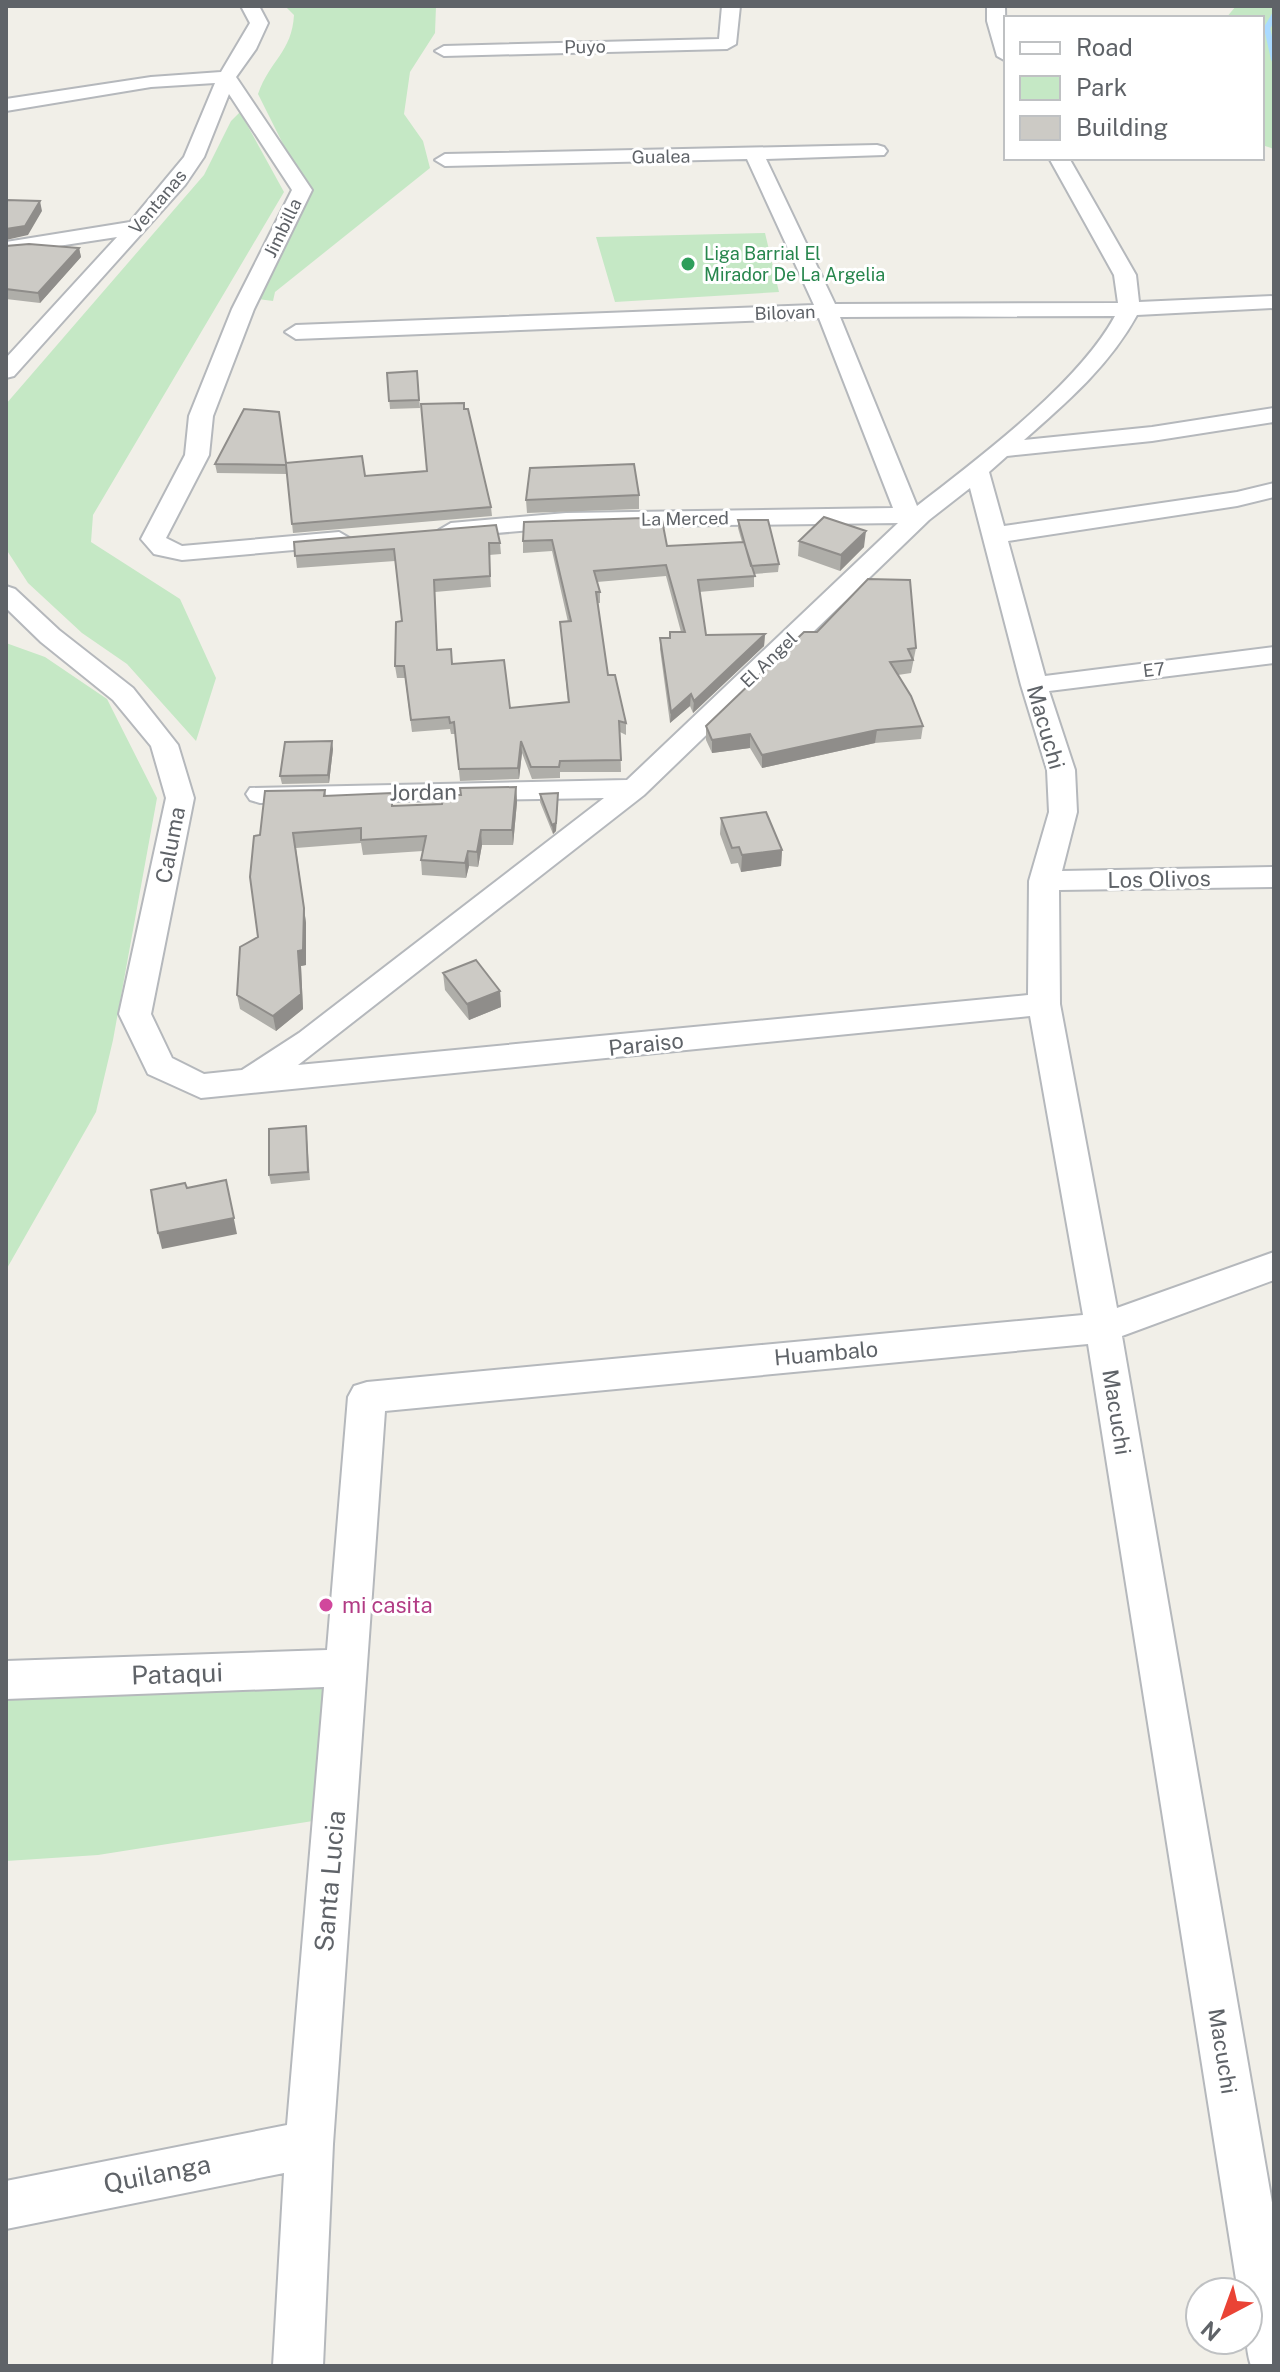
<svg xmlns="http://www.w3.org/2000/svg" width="1280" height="2372" font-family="'Public Sans',sans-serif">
	<rect width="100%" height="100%" fill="#f1efe8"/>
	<path fill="#c5e8c5" d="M285 6H436L435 33 410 72 404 114 423 141 430 168 275 292 273 301 250 298 306 190 258 94C270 60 292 52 294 15Z
		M1236 6H1274V149L1262 145V18H1226Z
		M240 112 284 192 93 515 91 542 180 599 216 678 196 741 127 664 82 633 28 583 6 549V404L204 175 231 121Z
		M765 233 779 292 615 302 596 237Z
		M6 643 45 657 107 699 157 798 113 1040 96 1112 6 1270Z
		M329 1680 313 1821 98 1855 6 1861V1691Z"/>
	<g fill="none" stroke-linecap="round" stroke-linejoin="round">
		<path stroke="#aadaff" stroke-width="6" d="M1274 16 1267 28 1274 59"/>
		<defs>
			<path id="street" d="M241 6H259L268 23 256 49 236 77 312 190 254 309 213 416 209 455 166 538 182 546 339 532 351 539 339 546 182 560 154 554 141 539 185 455 189 416 232 309 292 190 229 94 204 157 185 185 14 376 6 378V358L117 237 6 254V242L130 222 184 157 215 83 151 87 6 111V99L151 77 221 72 250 23Z
				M722 6H740L736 44 727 49 444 56 435 51 444 46 719 39Z
				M987 6H1005L1006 61 997 56 987 21Z
				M877 145 884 147 887 151 884 155 766 159 835 304 1118 303 1114 275 1049 158H1069L1136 275 1139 302 1274 296V308L1137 315C1109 366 1067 402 1024 440L1152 427 1274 408V422L1152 441 1007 456 989 472 1004 526 1237 492 1274 483V497L1237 506 1008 541 1045 676 1274 647V663L1049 691 1075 770 1077 812 1062 871 1274 867V887L1059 890 1060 1004 1117 1308 1274 1252V1280L1122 1336 1274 2214V2366H1251C1243 2343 1248 2318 1248 2292H1238L1088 1344 385 1411 333 2144 323 2366H273L284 2173 6 2229V2181L287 2125 324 1687 6 1699V1661L327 1650 348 1397 354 1386 367 1382 1083 1315 1030 1016 201 1098 148 1074 119 1014 166 798 151 746 113 700 41 642 6 608V586L15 589 59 630 133 688 178 745 194 798 151 1014 172 1058 204 1074 242 1070 299 1033 604 798 260 803 250 800 246 794 250 788 627 780 898 523 566 527 451 537 439 530 451 523 566 513 893 508 819 318 296 339 285 332 296 325 814 305 747 159 445 166 435 160 445 154ZM1115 316C1078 384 979 458 917 506L840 317ZM970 488 1021 685 1047 770 1049 812 1029 881 1028 995 298 1065 644 795 929 520Z"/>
		</defs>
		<use href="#street" stroke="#b5b8bc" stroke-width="4"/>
		<use href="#street" fill="#fff" fill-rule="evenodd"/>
	</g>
	<path fill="#afaea9" d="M6 246 79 248 81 257 40 303 6 299Z
		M417 371 420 408 390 409 387 373Z
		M464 409 491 507 492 516 293 533 287 474 217 473 215 464 286 463 365 476 427 471Z
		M639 495V509L527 513 526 500Z
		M738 520 779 564 778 572 754 574V587L699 592 706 635 765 634 764 646 693 713 690 706 670 723 660 649V638H670L681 632 666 576 597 582 600 592V603H598L608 675 626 723V735L620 732 621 772H560V778L532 779 522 753 519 779 460 781 455 734H451L450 729 412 732 405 678H397L395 666 402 621 395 561 297 568 294 542 500 543 501 554 489 555 491 587 435 592 437 650 452 664 510 708 568 702 560 622H568L552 551 523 553V541L643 521 667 546 742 542 738 528Z
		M799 541 864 547 840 571 798 556Z
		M804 632 916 648 911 673 898 675 923 726 921 739 875 743 762 768 750 748 712 753 706 740V726Z
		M333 749 329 783 282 784 280 776Z
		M516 787 517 802 513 845H482L478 867 469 866 466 878 422 875 421 860 423 851 363 855 361 843 296 848 306 923V965L301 966 303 1009 276 1031 240 1009 237 995 258 937 260 835 325 790 326 796 393 806 442 804 461 795Z
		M540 794 558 802 556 831 553 834 540 802Z
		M721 818 782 850 781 866 741 872 738 863 731 864 720 834Z
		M443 973 500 991 501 1007 469 1020 445 990Z
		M306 1126 310 1180 271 1184 269 1175Z"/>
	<path fill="#8f8d8a" d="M40 201 42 211 28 235 6 240V229Z
		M79 248 81 257 40 303 38 293Z
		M866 531 864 547 840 571 841 555Z
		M765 634 764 646 693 713 694 701Z
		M691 694 690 706 670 723 671 712Z
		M877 730 875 743 762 768V755Z
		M750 734V748L712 753V740Z
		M332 741 333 749 329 783 328 775Z
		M521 741 522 753 519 779 518 768Z
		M516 787 517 802 513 845 512 830Z
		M558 793 556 831 553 834 552 825Z
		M481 830 482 845 478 867 477 852Z
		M293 833 306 923V965L301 966 303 1009 276 1031 273 1016Z
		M782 850 781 866 741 872 742 855Z
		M468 851 469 866 466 878 465 863Z
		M500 991 501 1007 469 1020 467 1004Z
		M226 1180 237 1234 162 1249 158 1233Z"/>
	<path fill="#cccac5" stroke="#8f8d8a" stroke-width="2" d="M6 200 40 201 25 226 6 229Z
		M29 244 79 248 38 293 6 289V246Z
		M417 371 419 400 389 401 387 373Z
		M464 403V409H468L491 507 292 524 286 465 215 464 244 409 279 412 286 463 362 456 365 476 427 471 421 404Z
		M634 464 639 495 526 500 530 468Z
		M824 517 866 531 841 555 799 541Z
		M643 518V521L662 520 667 546 744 542 755 576 698 580 706 635 765 634 694 701 691 694 671 712 660 638H670V632H685L666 565 594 571 600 592H596L608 675H615L626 723 619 721 621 760 560 761 559 767H531L521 741 518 768 459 769 454 722 450 723 449 717 411 720 404 666H395L396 622 402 621 394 549 295 556 294 542 496 525 500 543H489L490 576 434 580 437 650 451 649 452 664 504 660 510 708 569 702 560 622 571 621 552 540 523 541 524 522Z
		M738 520H768L779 564 751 566Z
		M868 579 910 580 916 648 908 649 913 660 890 662 911 696 923 726 877 730 762 755 750 734 712 740 706 726 804 632H817Z
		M332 741 328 775 280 776 285 742Z
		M516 787 512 830H481L477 852 468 851 465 863 421 860 426 836 361 840V828L293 833 304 908 303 950 298 951 301 994 273 1016 237 995 240 947 258 937 250 877 254 836 260 835 265 791 325 790 324 796 392 793V806L442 804 444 795H461L460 788Z
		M558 793 556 823 552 825 540 794Z
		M766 812 782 850 742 855 739 847 732 848 721 818Z
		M476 960 500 991 467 1004 443 973Z
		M306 1126 308 1172 269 1175V1129Z
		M226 1180 234 1218 158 1233 151 1190 185 1183 187 1188Z"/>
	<circle fill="#2e9e5b" stroke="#fff" stroke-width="3" cx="688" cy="264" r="8"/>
	<circle fill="#d1479c" stroke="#fff" stroke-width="3" cx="326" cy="1605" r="8"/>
	<g text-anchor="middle" stroke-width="6" stroke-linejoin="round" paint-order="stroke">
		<g font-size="18" fill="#5f6368" stroke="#fff">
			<text transform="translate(585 47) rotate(-1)" y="6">Puyo</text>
			<text transform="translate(661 157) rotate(-1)" y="6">Gualea</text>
			<text transform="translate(158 202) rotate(-50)" y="6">Ventanas</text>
			<text transform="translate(283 228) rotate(-64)" y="6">Jimbilla</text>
			<text transform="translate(785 313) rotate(-2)" y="6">Bilovan</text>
			<text transform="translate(685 519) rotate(-1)" y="6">La Merced</text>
			<text transform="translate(769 660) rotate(-44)" y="6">El Angel</text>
			<text transform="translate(1154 670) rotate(-7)" y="6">E7</text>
		</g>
		<g font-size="18" fill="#27864d" stroke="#fff" text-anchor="start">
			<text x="704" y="260">Liga Barrial El<tspan x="704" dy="21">Mirador De La Argelia</tspan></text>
		</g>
		<g font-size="22" fill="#5f6368" stroke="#fff">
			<text transform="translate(1046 727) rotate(74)" y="8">Macuchi</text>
			<text transform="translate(423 792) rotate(-1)" y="8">Jordan</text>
			<text transform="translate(170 845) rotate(-79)" y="8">Caluma</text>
			<text transform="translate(1159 879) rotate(-1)" y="8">Los Olivos</text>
			<text transform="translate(646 1044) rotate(-6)" y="8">Paraiso</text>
			<text transform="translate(826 1353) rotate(-5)" y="8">Huambalo</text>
			<text transform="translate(1117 1412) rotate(81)" y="8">Macuchi</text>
			<text transform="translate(1223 2051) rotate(81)" y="8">Macuchi</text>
		</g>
		<g font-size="22" fill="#b23c85" stroke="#fff" text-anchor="start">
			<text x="342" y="1613">mi casita</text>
		</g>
		<g font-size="26" fill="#5f6368" stroke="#fff">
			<text transform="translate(177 1674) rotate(-2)" y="9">Pataqui</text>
			<text transform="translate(330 1881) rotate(-85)" y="9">Santa Lucia</text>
			<text transform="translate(157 2174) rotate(-11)" y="9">Quilanga</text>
		</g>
	</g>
	<rect width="1280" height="2372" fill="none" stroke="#5f6368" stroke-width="16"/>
	<rect x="1004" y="16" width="260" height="144" fill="#ffffff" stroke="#bfc1c3" stroke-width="2"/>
	<rect x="1020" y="42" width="40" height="12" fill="#ffffff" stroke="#bfc1c3" stroke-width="2"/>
	<text x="1076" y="56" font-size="24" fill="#5f6368">Road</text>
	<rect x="1020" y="76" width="40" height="24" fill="#c5e8c5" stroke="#bfc1c3" stroke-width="2"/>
	<text x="1076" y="96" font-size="24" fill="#5f6368">Park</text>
	<rect x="1020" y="116" width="40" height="24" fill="#cccac5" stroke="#bfc1c3" stroke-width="2"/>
	<text x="1076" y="136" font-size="24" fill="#5f6368">Building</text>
	<g transform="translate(1224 2316) rotate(221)"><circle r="38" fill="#ffffff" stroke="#bfc1c3" stroke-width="2"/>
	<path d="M0-6L14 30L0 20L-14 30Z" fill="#ea4335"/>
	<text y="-12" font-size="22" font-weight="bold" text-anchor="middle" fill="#5f6368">N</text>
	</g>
</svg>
